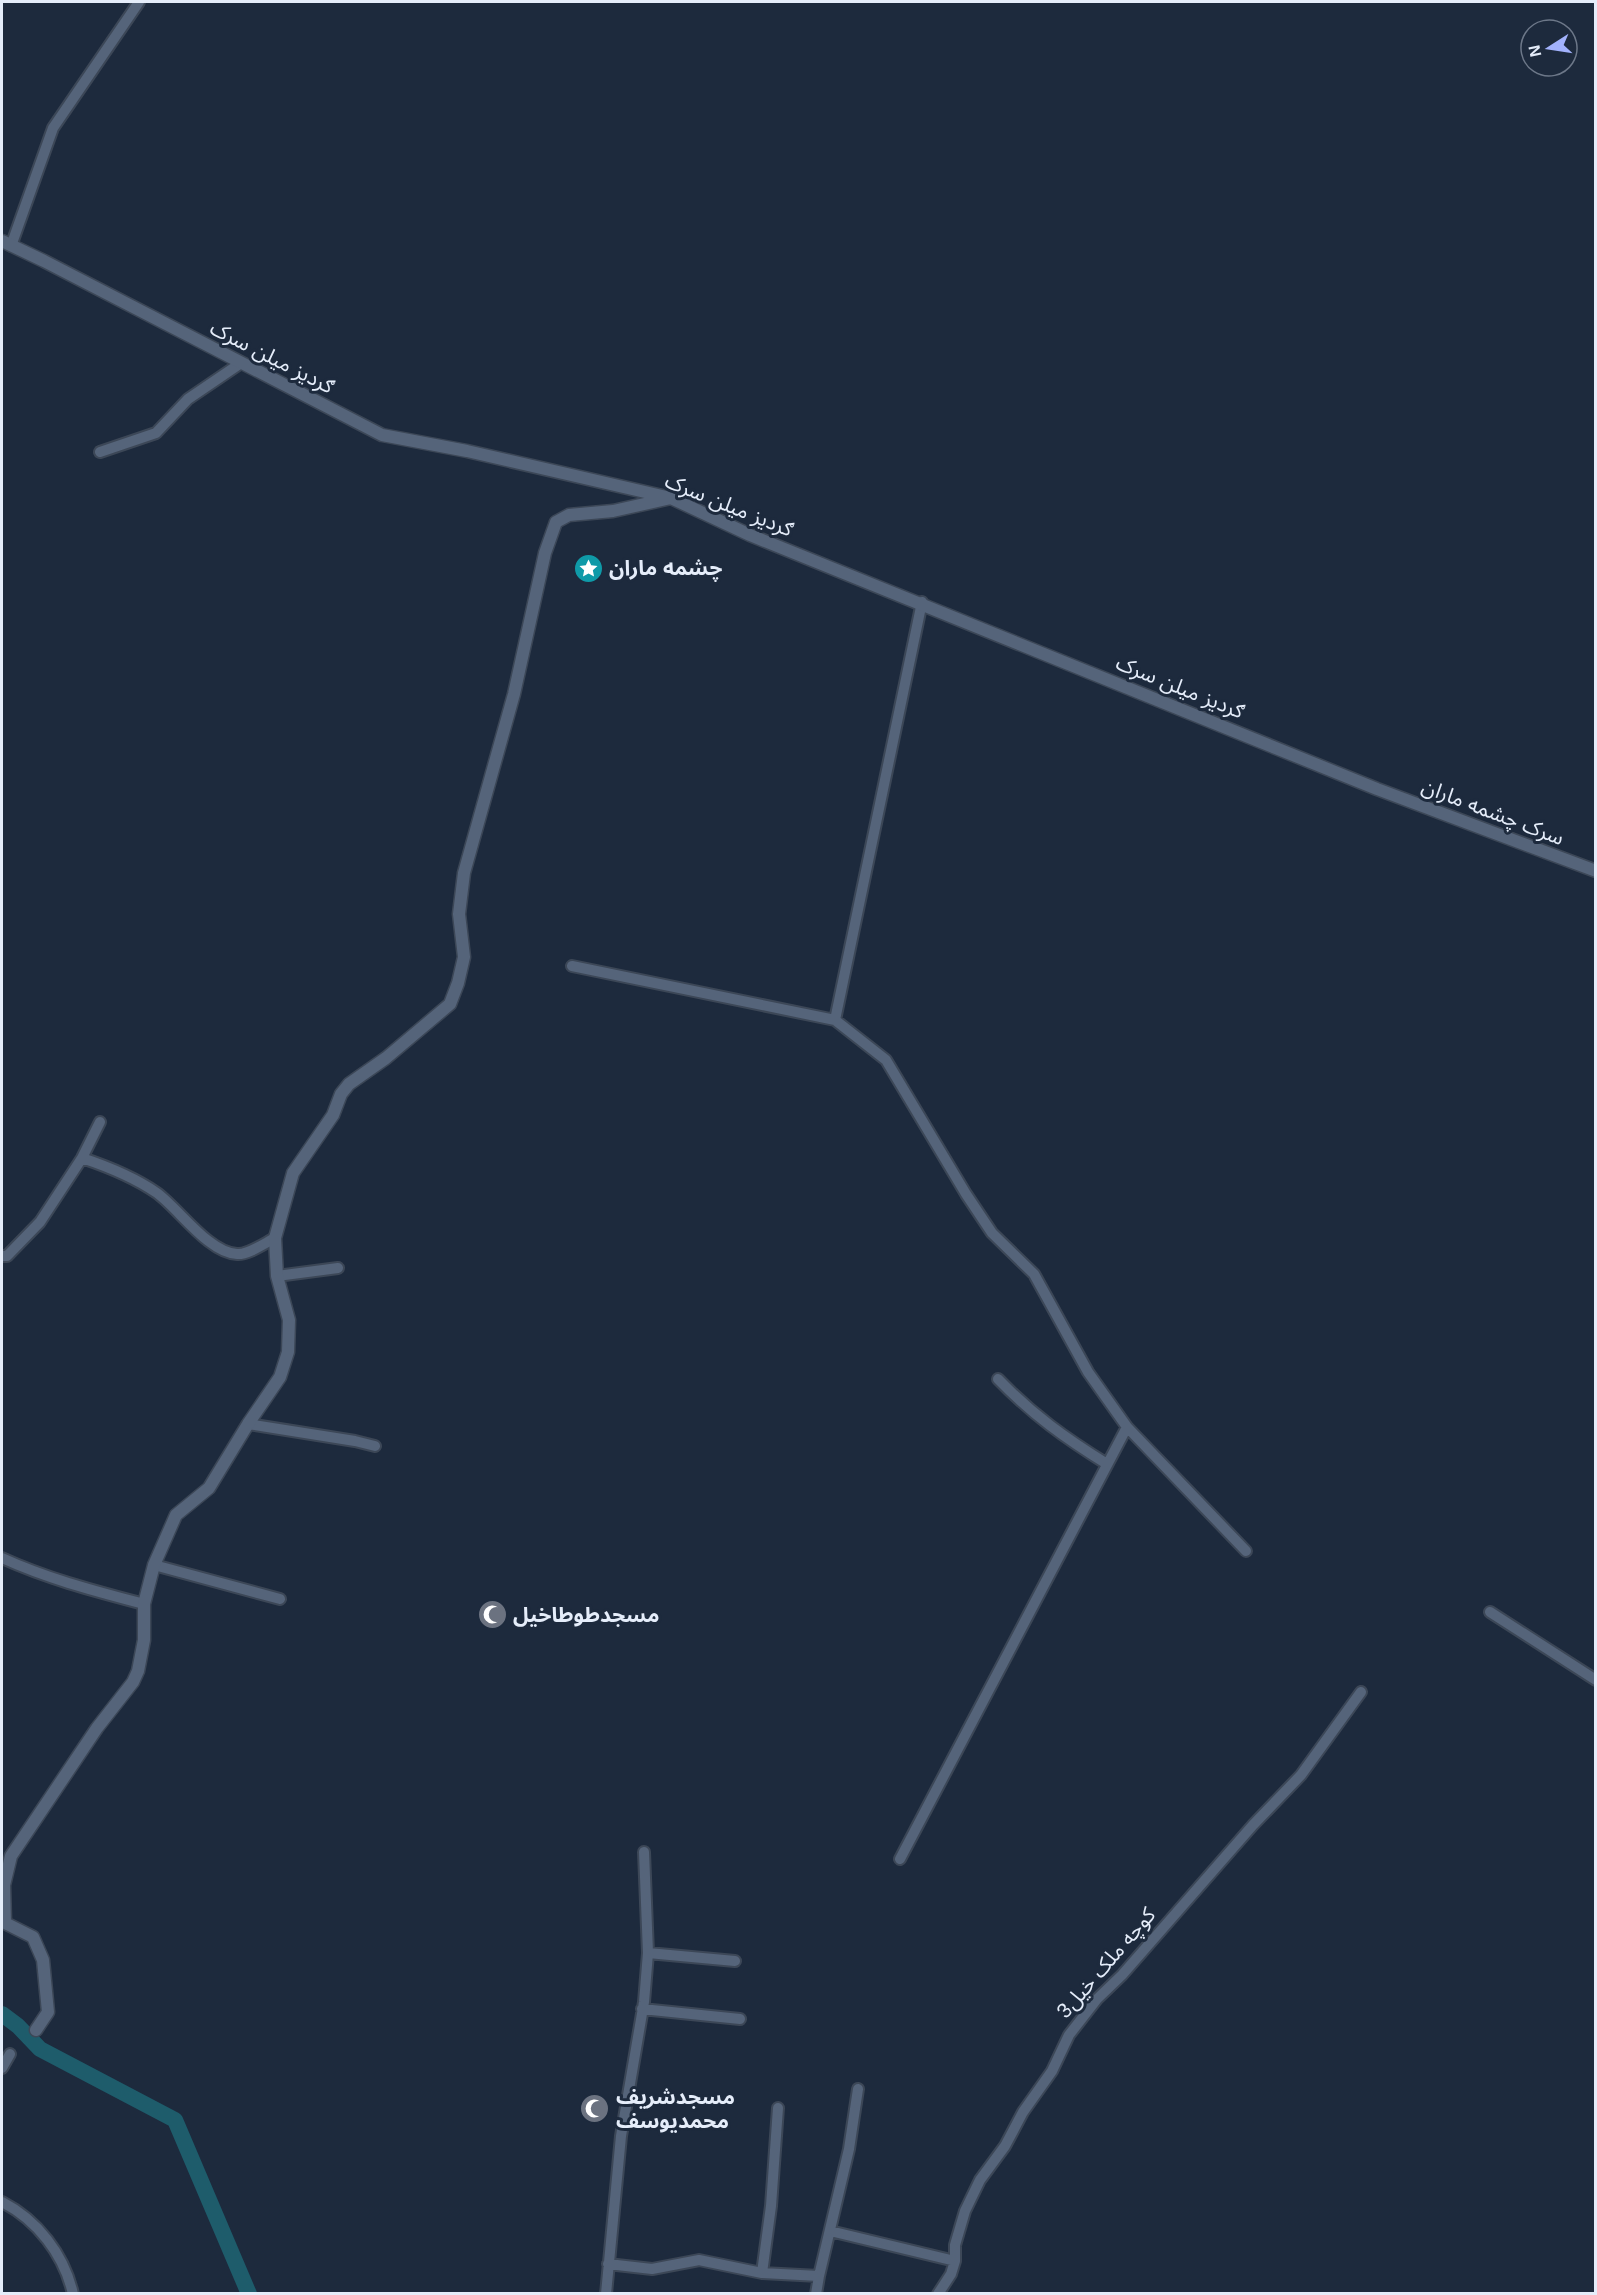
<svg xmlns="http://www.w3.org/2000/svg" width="1597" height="2295" font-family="Arial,'Noto Sans Arabic',sans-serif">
	<rect width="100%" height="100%" fill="#1d2a3d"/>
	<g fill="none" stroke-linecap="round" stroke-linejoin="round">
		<path stroke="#1e5c6b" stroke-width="16" d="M2 2014 18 2026 40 2049 175 2120 249 2294"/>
		<defs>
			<path id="minor" d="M11 246 53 128 139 2
				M100 452 156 433 188 399 241 363
				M572 966 835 1020 886 1060 966 1194 992 1233 1034 1274 1088 1372 1127 1427 1246 1551
				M835 1020 922 602
				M82 1158C109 1167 134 1177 157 1193 179 1209 209 1253 237 1254 248 1255 265 1243 275 1238
				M2 1256H7L40 1222 82 1158 100 1122
				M277 1276 338 1268
				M998 1379C1033 1415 1065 1438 1107 1464
				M248 1424 355 1441 375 1446
				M2 1558C48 1579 95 1591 144 1604
				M154 1565 280 1599
				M1490 1612 1596 1680
				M900 1859 1127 1427
				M648 1953 735 1961
				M642 2009 740 2019
				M2 2068 10 2054
				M2 2202C37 2220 64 2254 73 2294
				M830 2231 955 2261
				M608 2264 652 2269 699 2260 762 2273 819 2276
				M762 2273 771 2206 778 2108
				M606 2294 621 2136 644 2002 648 1953 644 1852
				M816 2294 819 2276 849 2149 858 2089
				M938 2294 951 2274 955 2261V2245L965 2211 980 2180 1005 2146 1023 2112 1052 2071 1069 2035 1097 1999 1122 1975 1253 1825 1301 1775 1361 1692"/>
			<path id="tertiary" d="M2 241 44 261 382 435 467 451 671 498 750 535 1377 789 1596 871
				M36 2030 48 2012 43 1960 33 1937 5 1923 4 1885 11 1856 97 1728 133 1682 138 1671 144 1640V1604L154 1565 176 1515 209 1488 248 1424 280 1377 288 1352 289 1320 277 1276 275 1238 293 1173 333 1115 341 1094 349 1084 386 1058 450 1004 458 983 464 957 459 914 464 873 514 694 545 553 556 522 569 515 613 511 671 498"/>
		</defs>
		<use href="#minor" stroke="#3c4757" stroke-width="14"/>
		<use href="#tertiary" stroke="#3c4757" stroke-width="15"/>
		<use href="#minor" stroke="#55647a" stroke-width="10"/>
		<use href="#tertiary" stroke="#55647a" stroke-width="12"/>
	</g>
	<defs>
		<symbol id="sight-disc" viewBox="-11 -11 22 22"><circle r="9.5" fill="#0f9aa8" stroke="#1d2a3d"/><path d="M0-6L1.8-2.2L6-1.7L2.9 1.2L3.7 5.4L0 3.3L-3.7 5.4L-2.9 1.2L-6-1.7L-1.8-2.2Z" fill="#fff"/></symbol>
		<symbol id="mosque-disc" viewBox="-11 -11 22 22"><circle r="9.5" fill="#6b7280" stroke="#1d2a3d"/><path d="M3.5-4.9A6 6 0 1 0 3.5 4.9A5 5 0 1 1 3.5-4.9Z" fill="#fff"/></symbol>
	</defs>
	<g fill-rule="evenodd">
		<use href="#sight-disc" x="572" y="552" width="33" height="33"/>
		<use href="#mosque-disc" x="476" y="1598" width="33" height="33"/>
		<use href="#mosque-disc" x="578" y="2092" width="33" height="33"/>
	</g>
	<g text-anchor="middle" stroke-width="6" stroke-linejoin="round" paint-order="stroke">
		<g font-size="21" fill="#e5edfa" stroke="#1d2a3d">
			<text transform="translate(272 357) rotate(27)" y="7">ګردیز میلن سرک</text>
			<text transform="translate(729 505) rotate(22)" y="7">ګردیز میلن سرک</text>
			<text transform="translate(1180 687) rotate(22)" y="7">ګردیز میلن سرک</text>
			<text transform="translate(1493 812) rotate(21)" y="7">سرک چشمه ماران</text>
			<text transform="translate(1106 1963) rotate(-49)" y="7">کوچه ملک خیل3</text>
		</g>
		<g font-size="21" font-weight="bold" fill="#e5edfa" stroke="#1d2a3d" text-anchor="start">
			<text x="609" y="575">چشمه ماران</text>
			<text x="513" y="1622">مسجدطوطاخیل</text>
			<text x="616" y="2104">مسجدشریف<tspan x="616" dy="24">محمدیوسف</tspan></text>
		</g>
	</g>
	<rect width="1597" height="2295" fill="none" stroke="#e5edfa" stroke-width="6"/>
	<g transform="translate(1549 48) rotate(258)"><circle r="28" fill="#1d2a3d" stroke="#6d7889" stroke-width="1.5"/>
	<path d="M0-4.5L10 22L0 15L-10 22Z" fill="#a2b2fd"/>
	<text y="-9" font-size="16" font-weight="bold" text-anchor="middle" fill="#e5edfa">N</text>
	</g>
</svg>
